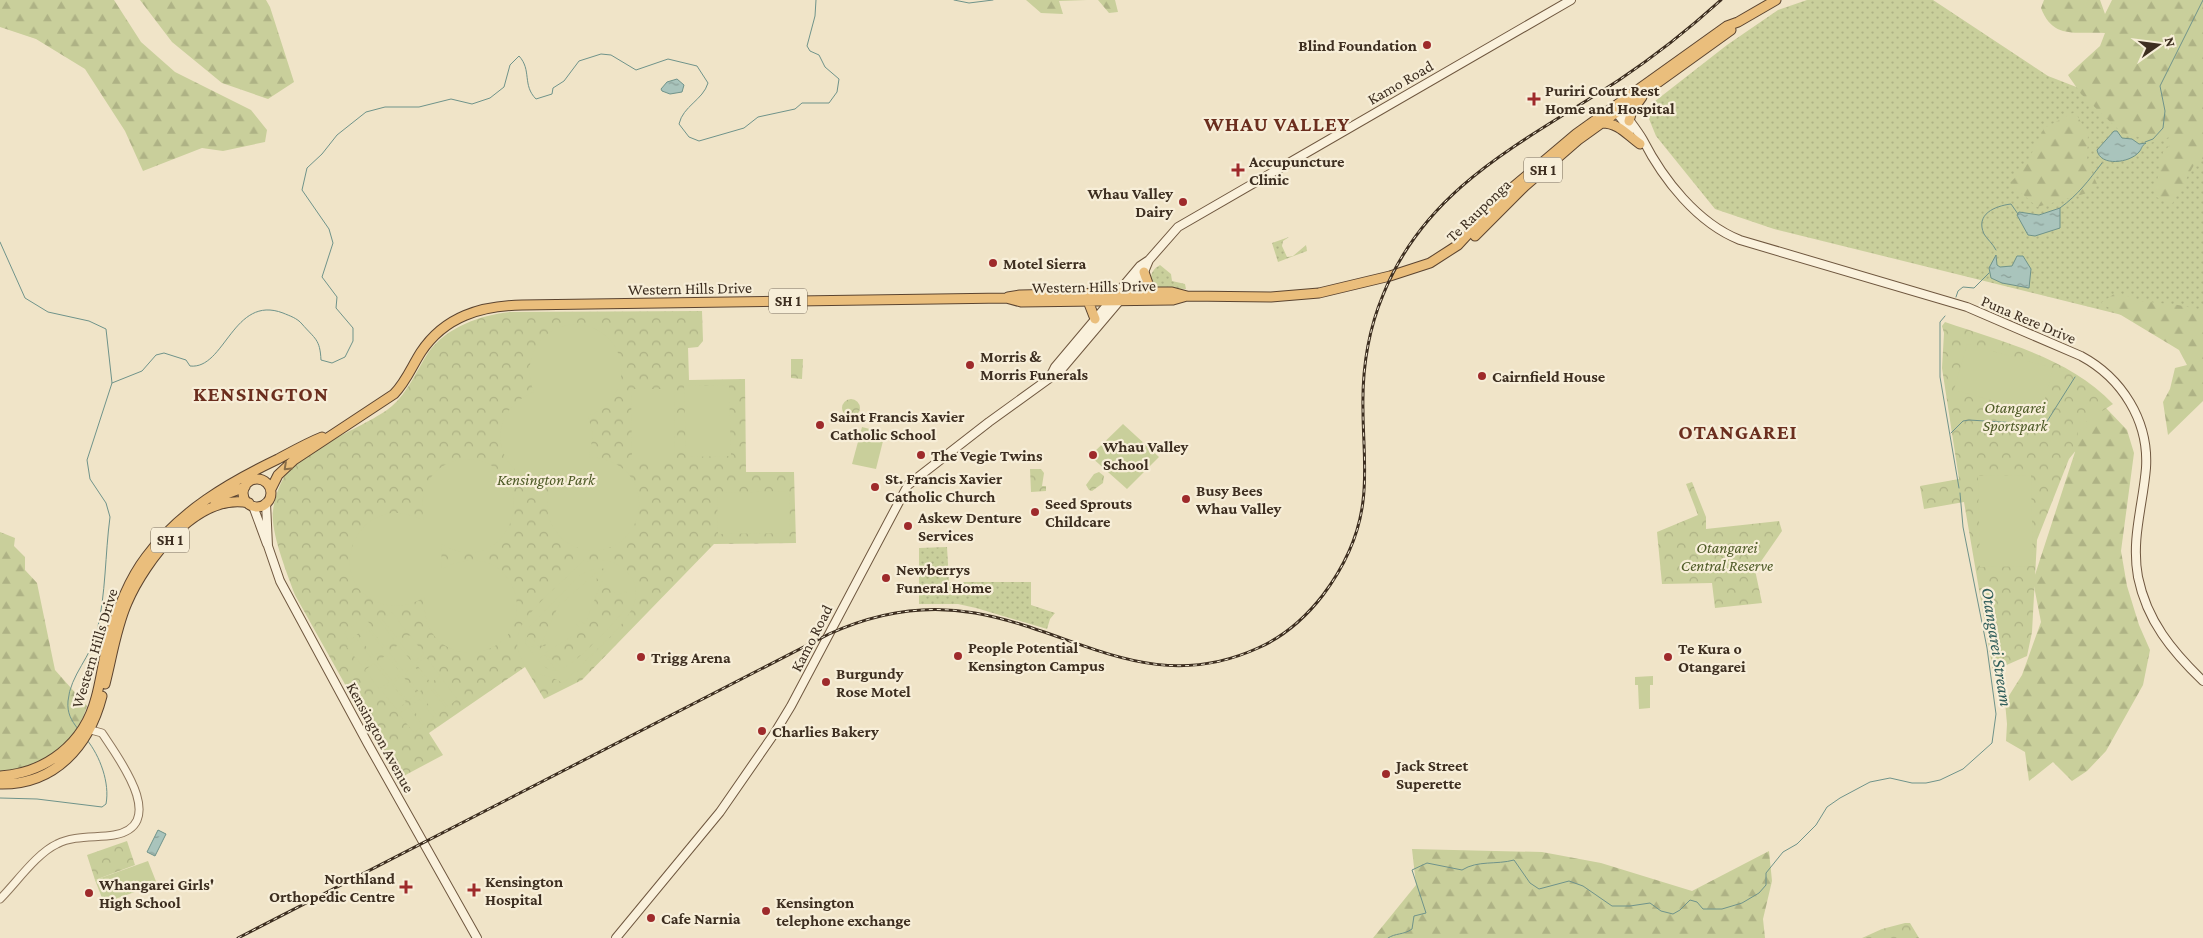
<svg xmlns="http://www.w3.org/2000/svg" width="2203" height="938" font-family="'Crimson Pro',serif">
	<defs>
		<pattern id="grass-dots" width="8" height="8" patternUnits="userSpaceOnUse" patternTransform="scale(1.25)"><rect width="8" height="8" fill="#c9cf9b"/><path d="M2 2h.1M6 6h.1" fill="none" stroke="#aeb285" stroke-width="1.8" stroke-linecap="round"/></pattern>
		<pattern id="forest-firs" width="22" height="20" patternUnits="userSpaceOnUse" patternTransform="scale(1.25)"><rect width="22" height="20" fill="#c9cf9b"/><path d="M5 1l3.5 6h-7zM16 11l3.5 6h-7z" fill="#aeb285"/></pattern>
		<pattern id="park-crowns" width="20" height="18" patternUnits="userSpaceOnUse" patternTransform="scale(1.25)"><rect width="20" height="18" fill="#c9cf9b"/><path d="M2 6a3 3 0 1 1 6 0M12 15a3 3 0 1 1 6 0" fill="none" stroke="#aeb285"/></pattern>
		<pattern id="water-ripples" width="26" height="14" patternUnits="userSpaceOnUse" patternTransform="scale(1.25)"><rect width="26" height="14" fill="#a9c4bc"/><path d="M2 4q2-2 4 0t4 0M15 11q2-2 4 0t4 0" fill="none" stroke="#8ba098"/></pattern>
	</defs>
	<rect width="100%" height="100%" fill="#f0e4c8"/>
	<path fill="url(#grass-dots)" d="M1807 0H1933L2048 76 2203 136V314L2138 319 1774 229 1715 209 1656 136 1645 109 1727 45 1778 10Z
		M1289 237 1283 241 1282 246 1287 257 1293 256 1306 245 1307 251 1278 262 1272 243Z
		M1160 265 1171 274 1172 281 1185 284 1186 289 1154 288C1149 278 1150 271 1160 265Z
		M947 547 949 582H1031V605L1055 613 1050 619 1047 629 976 608 958 604H919V548Z"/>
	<path fill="url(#forest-firs)" d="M0 0H114L141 42 175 72 251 110 267 130 265 142 223 151 202 148 143 171 125 131 85 69 36 39 0 27Z
		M140 0H266L270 7 294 82 268 99 222 83 172 42Z
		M1026 0H1087L1059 1 1063 14 1041 13Z
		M1098 0H1115L1118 12 1109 13Z
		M2044 0H2100L2105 14 2112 0H2203V159L2194 165 2172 204 2154 196 2163 152 2170 145V137L2150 143 2139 137 2122 133 2081 94 2068 75 2100 46 2105 33C2076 31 2053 40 2041 8Z
		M2075 112 2088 134 2087 162 2097 184 2087 193 2037 207 2010 183 2025 167 2044 128Z
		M2117 292 2140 301 2178 305 2203 310V401L2168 435 2163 402 2170 389 2175 368 2187 365 2179 350 2101 303Z
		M2106 408 2127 430 2134 453 2121 551 2127 586 2139 625 2150 650 2143 685 2106 751 2087 771 2072 781 2053 762 2029 781 2025 752 2006 741 2007 724 2005 702 2022 675 2041 622 2033 581 2075 452 2077 423Z
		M0 532 15 538 14 546 25 557V570L37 583 55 670 87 706C80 731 57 759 31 767 21 770 10 771 0 773Z
		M1412 849 1542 852 1601 863 1692 891 1769 851 1772 881 1763 919 1765 938H1373L1416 885Z"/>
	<path fill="url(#park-crowns)" d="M702 311 703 341 698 347 688 348 689 380 745 379 746 472H794L796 543 714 544 582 680 544 699 525 667 429 733 443 755 398 779 295 595C288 576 270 531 273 511 274 501 278 488 283 479 296 450 366 428 392 406 408 392 417 370 428 353 446 327 481 315 510 312Z
		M1945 322C2003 342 2070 358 2113 404L2078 427 2077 449 2069 459 2037 540 2032 632 2027 656 1993 671 1964 502 1924 509 1920 486 1959 479 1942 368 1944 333 1942 326Z
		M791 359H803L802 379 791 378Z
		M842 408a9 9 0 1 1 18 0a9 9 0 1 1-18 0Z
		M1030 469H1041L1044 473 1042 486H1046V491L1031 492Z
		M1099 472 1104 476 1103 483 1092 491 1089 490 1086 485 1094 474Z
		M1692 482 1706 517V529L1779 521 1782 531 1755 570 1762 603 1715 608 1712 583 1662 584 1657 532 1698 515 1686 484Z
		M127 841 135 865 95 880 87 855Z
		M1905 923H1910L1919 938H1862L1882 929Z"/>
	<path fill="#c9cf9b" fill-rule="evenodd" d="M578 324C631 331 637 397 588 416L593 434 589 457C663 461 649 557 587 550 576 549 565 543 558 534 546 520 544 501 551 484 495 482 480 413 534 392 520 359 541 324 578 324Z
		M1967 344 2053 368 2041 414 1954 390Z
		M729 385 731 456 686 457 684 386Z
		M631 389H674L675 461H632Z
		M1123 424 1159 457 1127 489 1090 456Z
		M862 427 885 433 876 469 852 464Z
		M471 459C548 470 511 584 441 544L442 569C515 531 546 633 483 651 471 655 457 653 446 646 428 635 423 616 425 597 411 605 396 609 380 603 319 581 359 485 424 521 417 487 434 459 471 459Z
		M2031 475 2033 566 1980 567 1978 476Z
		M789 491 790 533 718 534 717 493Z
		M584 560 586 562C599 558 612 560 623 568 663 603 600 642 580 667L615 633 617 635 578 674 575 671 563 684C553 674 537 678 526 666 517 656 514 640 521 627 529 609 569 576 584 560ZM596 568 607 569 596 583 598 571 562 603 560 602 541 645 542 646 548 642 542 650 529 635 526 639 540 650 528 645 534 656 525 643 526 633 530 626 580 575ZM602 581 617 595 627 591V604L623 612C611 626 571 671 554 671 547 670 542 664 538 660L544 654 556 670 560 666 545 653 582 630 576 624 581 621 585 624Z
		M392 612 406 631 397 638 382 619Z
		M364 617 370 624 349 641 344 633Z
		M380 621 394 640 385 647 370 629Z
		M369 630 383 649 374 656 359 638Z
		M410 635 424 654 415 661 400 643Z
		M357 639 371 658 362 666 347 647Z
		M398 645 413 663 403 671 389 652Z
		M386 655 401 673 392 681 377 662Z
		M426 657 440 676 431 683 416 664Z
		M374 663 389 682 379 689 365 670Z
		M414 666 429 684 419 692 405 673Z
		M402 675 417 694 408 701 393 683Z
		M1653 676V685H1650V708L1639 709 1638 685H1635V677Z
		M443 680 457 699 448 707 433 688Z
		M391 683 406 702 397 710 382 691Z
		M431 689 446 708 437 715 422 697Z
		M420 699 434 718 425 725 410 706Z
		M408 707 423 726 414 733 399 714Z
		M148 861 157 884 104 903 95 880Z"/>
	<path fill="url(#water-ripples)" stroke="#6f938a" d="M677 79 684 85 682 92 670 94 662 91 661 89 667 82Z
		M2114 131H2117L2122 138 2132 139 2139 144 2146 143C2141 146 2142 149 2139 152 2130 163 2100 167 2097 150Z
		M2060 208V228L2035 236 2028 235 2017 215 2019 212 2039 215Z
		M1996 255 1997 265 2000 267 2012 266 2017 256H2023L2031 269 2029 288 2002 283 1991 278 1989 268Z
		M158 830 166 834 155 856 147 852Z"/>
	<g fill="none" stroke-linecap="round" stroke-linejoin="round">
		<path stroke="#6f938a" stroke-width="1" d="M954 0 969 3 993 0
			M2145 142 2153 139 2163 128 2165 111 2160 86 2203 0
			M2060 208C2078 195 2089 180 2102 163
			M0 242 25 298 48 312 89 321 106 329 112 383 87 460 90 479 106 503 110 517C105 554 106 594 97 631 92 656 70 675 68 701 67 713 71 720 78 729
			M1996 250C1993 244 1987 239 1984 234 1975 214 1995 206 2011 204L2018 214
			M1956 297 1958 291 1963 287 1974 288 1989 273
			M1945 316 1940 322V377L1959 488
			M112 383 142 371 156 355 164 353 186 360 190 366C225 370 233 294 283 313 290 316 297 318 302 324 315 339 320 339 321 360L332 363 345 357 353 341V328L336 308 337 297 322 277 333 243 329 229 302 190 307 168 322 154 337 135 366 112 385 107H419L451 99 472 104 490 98 504 87 510 65 519 56C532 70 522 85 536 99L552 94 553 88 564 81 579 61 601 54 611 55 636 70 668 59 697 66 708 83C703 100 683 106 679 124L689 137 699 141 744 128 758 117 795 109 802 103H829L837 92 839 79 825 67 819 55 810 51 807 46 815 16 816 0
			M1951 433 1963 421 1969 420 2033 424 2046 423 2075 377
			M0 798 37 799 102 807 106 804C110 783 100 756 87 740
			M1388 938C1395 933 1404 935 1412 929L1414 916 1426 913 1412 870 1427 863 1462 870C1478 860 1496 865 1514 860L1530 883 1539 889 1569 881 1583 886 1612 906H1630L1650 903 1661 911 1673 914 1680 910 1690 900 1697 902 1703 909H1722L1742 903 1759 893 1766 885V873L1783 852 1797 844 1816 825 1827 807 1840 798 1870 782 1890 778 1912 783H1926L1940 780 1963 769 1992 743 1996 714 1987 648 1963 527 1960 493"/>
		<defs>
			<path id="tertiary" d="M0 899C16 883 37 853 57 844 74 835 96 838 114 835 170 825 117 756 102 733L91 730"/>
			<path id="secondary" d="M1619 105C1626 117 1636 128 1643 140 1663 179 1697 223 1740 240L1967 307 2081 356C2122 378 2149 421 2146 468 2143 505 2131 539 2138 577 2147 621 2172 651 2203 681
				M1614 109 1630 130
				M1051 375 1055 367 1140 266 1149 260 1178 227 1571 0
				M266 503 268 546 280 581 368 744 477 938
				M253 506 267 544
				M616 938 720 812 774 734 791 706 908 485 989 422 1061 370 1144 272 1149 260"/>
			<path id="trunk" d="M1629 121 1632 111 1642 97
				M1602 123C1619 123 1627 135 1640 144
				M1475 236 1525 186 1578 140 1731 30
				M1144 272 1151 292
				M1008 297 1020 295 1151 292H1172L1187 296 1271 297 1319 293 1390 276 1430 263 1458 245 1506 193 1576 134 1727 26 1738 22 1776 0
				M1088 301 1095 319
				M243 493a14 14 0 1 1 28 0a14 14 0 1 1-28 0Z
				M271 489 278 475 294 460 394 394C406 382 412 366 421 352 445 316 481 306 522 305L1006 298 1021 302 1173 300 1187 296
				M213 499 245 487
				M105 684C112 657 116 628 127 603 145 561 197 492 249 503
				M0 776C46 773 84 744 96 698 101 680 103 661 108 643 116 613 127 582 146 557 180 511 228 483 278 459 293 451 307 443 322 437
				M0 784C55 785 89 746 102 696"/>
		</defs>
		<use href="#tertiary" stroke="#8d765c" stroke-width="9"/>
		<use href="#secondary" stroke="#6f573f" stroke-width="10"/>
		<use href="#trunk" stroke="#5b4430" stroke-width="11"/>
		<use href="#tertiary" stroke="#faf1dc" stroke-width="7"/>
		<use href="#secondary" stroke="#faf1dc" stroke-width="8"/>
		<use href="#trunk" stroke="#eabe7c" stroke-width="9"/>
		<defs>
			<path id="rail" d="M238 938 829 634C875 613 925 604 975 613 1076 631 1151 697 1258 648 1283 637 1306 617 1323 595 1344 567 1359 536 1363 501 1367 471 1363 440 1363 410 1362 370 1368 331 1383 295 1427 185 1526 141 1619 80 1655 56 1689 29 1721 0"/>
		</defs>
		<use href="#rail" stroke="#3d2e20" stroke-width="3"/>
		<use href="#rail" stroke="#f7eed8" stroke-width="1" stroke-dasharray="4" stroke-linecap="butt"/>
	</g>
	<defs><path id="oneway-chevron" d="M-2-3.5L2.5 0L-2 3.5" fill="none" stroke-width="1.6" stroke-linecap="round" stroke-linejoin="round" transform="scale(1.25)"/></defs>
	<use stroke="#8b6f49" href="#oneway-chevron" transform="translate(287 467) rotate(137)"/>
	<g fill="#9e2a2b" stroke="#f7eed8" stroke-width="2">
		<circle cx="1427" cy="45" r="5"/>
		<path d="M1531.5 91.5h5v5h5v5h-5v5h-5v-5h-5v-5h5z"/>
		<path d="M1235.5 162.5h5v5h5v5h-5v5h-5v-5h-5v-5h5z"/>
		<circle cx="1183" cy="202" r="5"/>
		<circle cx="993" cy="263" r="5"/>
		<circle cx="970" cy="365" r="5"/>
		<circle cx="1482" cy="376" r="5"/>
		<circle cx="820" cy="425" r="5"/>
		<circle cx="921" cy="455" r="5"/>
		<circle cx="1093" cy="455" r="5"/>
		<circle cx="875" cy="487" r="5"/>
		<circle cx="1186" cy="499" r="5"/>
		<circle cx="1035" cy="512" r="5"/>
		<circle cx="908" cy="526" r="5"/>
		<circle cx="886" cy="578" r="5"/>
		<circle cx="958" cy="656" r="5"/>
		<circle cx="641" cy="657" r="5"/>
		<circle cx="1668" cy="657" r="5"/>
		<circle cx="826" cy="682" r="5"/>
		<circle cx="762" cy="731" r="5"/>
		<circle cx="1386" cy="774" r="5"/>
		<path d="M403.5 879.5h5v5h5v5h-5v5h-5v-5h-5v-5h5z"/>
		<path d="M471.5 882.5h5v5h5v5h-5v5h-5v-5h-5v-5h5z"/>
		<circle cx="89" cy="893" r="5"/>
		<circle cx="766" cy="911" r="5"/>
		<circle cx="651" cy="918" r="5"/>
	</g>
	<g text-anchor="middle" stroke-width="4.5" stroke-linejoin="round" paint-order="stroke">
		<g fill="#f7eed8" stroke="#756857" stroke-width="1">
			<rect x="1524" y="157.5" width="38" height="25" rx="4"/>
			<rect x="769" y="288.5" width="38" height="25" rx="4"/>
			<rect x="151" y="527.5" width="38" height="25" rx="4"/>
		</g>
		<g font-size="15" font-weight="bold" fill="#3d2e20">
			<text x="1543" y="175">SH 1</text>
			<text x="788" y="306">SH 1</text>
			<text x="170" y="545">SH 1</text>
		</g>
		<g font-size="16" font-weight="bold" fill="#3d2e20" stroke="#f7eed8" text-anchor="start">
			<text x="1417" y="51" text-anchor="end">Blind Foundation</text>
			<text x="1545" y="96">Puriri Court Rest<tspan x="1545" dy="18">Home and Hospital</tspan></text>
			<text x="1249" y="167">Accupuncture<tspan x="1249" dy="18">Clinic</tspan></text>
			<text x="1173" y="199" text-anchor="end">Whau Valley<tspan x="1173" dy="18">Dairy</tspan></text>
			<text x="1003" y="269">Motel Sierra</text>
			<text x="980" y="362">Morris &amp;<tspan x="980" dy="18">Morris Funerals</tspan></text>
			<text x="1492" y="382">Cairnfield House</text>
			<text x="830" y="422">Saint Francis Xavier<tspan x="830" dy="18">Catholic School</tspan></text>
			<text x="1103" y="452">Whau Valley<tspan x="1103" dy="18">School</tspan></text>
			<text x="931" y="461">The Vegie Twins</text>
			<text x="885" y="484">St. Francis Xavier<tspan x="885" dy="18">Catholic Church</tspan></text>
			<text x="1196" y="496">Busy Bees<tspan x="1196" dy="18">Whau Valley</tspan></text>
			<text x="1045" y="509">Seed Sprouts<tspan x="1045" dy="18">Childcare</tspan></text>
			<text x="918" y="523">Askew Denture<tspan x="918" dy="18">Services</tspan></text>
			<text x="896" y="575">Newberrys<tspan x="896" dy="18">Funeral Home</tspan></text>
			<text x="968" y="653">People Potential<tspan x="968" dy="18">Kensington Campus</tspan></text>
			<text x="1678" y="654">Te Kura o<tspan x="1678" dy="18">Otangarei</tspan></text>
			<text x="651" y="663">Trigg Arena</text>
			<text x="836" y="679">Burgundy<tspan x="836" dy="18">Rose Motel</tspan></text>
			<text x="772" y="737">Charlies Bakery</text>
			<text x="1396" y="771">Jack Street<tspan x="1396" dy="18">Superette</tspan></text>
			<text x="395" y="884" text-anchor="end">Northland<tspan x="395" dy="18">Orthopedic Centre</tspan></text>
			<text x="485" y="887">Kensington<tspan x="485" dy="18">Hospital</tspan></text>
			<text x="99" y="890">Whangarei Girls'<tspan x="99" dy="18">High School</tspan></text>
			<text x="776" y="908">Kensington<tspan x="776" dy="18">telephone exchange</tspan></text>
			<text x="661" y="924">Cafe Narnia</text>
		</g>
		<g font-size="16" fill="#3d2e20" stroke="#f7eed8">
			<text transform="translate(1400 82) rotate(-30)" y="6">Kamo Road</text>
			<text transform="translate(1478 210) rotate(-44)" y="6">Te Rauponga</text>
			<text transform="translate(1094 286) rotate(-1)" y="6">Western Hills Drive</text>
			<text transform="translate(690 288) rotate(-1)" y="6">Western Hills Drive</text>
			<text transform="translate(2029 319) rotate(23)" y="6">Puna Rere Drive</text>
			<text transform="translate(811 638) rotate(-63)" y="6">Kamo Road</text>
			<text transform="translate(94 648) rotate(-73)" y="6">Western Hills Drive</text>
			<text transform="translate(381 737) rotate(61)" y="6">Kensington Avenue</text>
		</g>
		<g font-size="16" font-style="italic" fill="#4d5a26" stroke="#f7eed8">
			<text x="2015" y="413">Otangarei<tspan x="2015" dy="18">Sportspark</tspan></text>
			<text x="546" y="485">Kensington Park</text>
			<text x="1727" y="553">Otangarei<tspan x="1727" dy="18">Central Reserve</tspan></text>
		</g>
		<g font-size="18" font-style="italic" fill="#2f5d5a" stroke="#f7eed8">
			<text transform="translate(1997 647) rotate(81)" y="6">Otangarei Stream</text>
		</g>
		<g font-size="21" font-weight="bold" letter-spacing="1" fill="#6b2e1e" stroke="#f7eed8">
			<text x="1277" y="131">WHAU VALLEY</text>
			<text x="261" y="401">KENSINGTON</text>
			<text x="1738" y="439">OTANGAREI</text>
		</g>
	</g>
	<g transform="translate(2158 45) rotate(76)" stroke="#f7eed8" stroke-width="4" paint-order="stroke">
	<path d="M0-4L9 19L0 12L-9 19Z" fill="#3d2e20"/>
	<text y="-8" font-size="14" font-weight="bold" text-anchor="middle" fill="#3d2e20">N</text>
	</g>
</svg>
